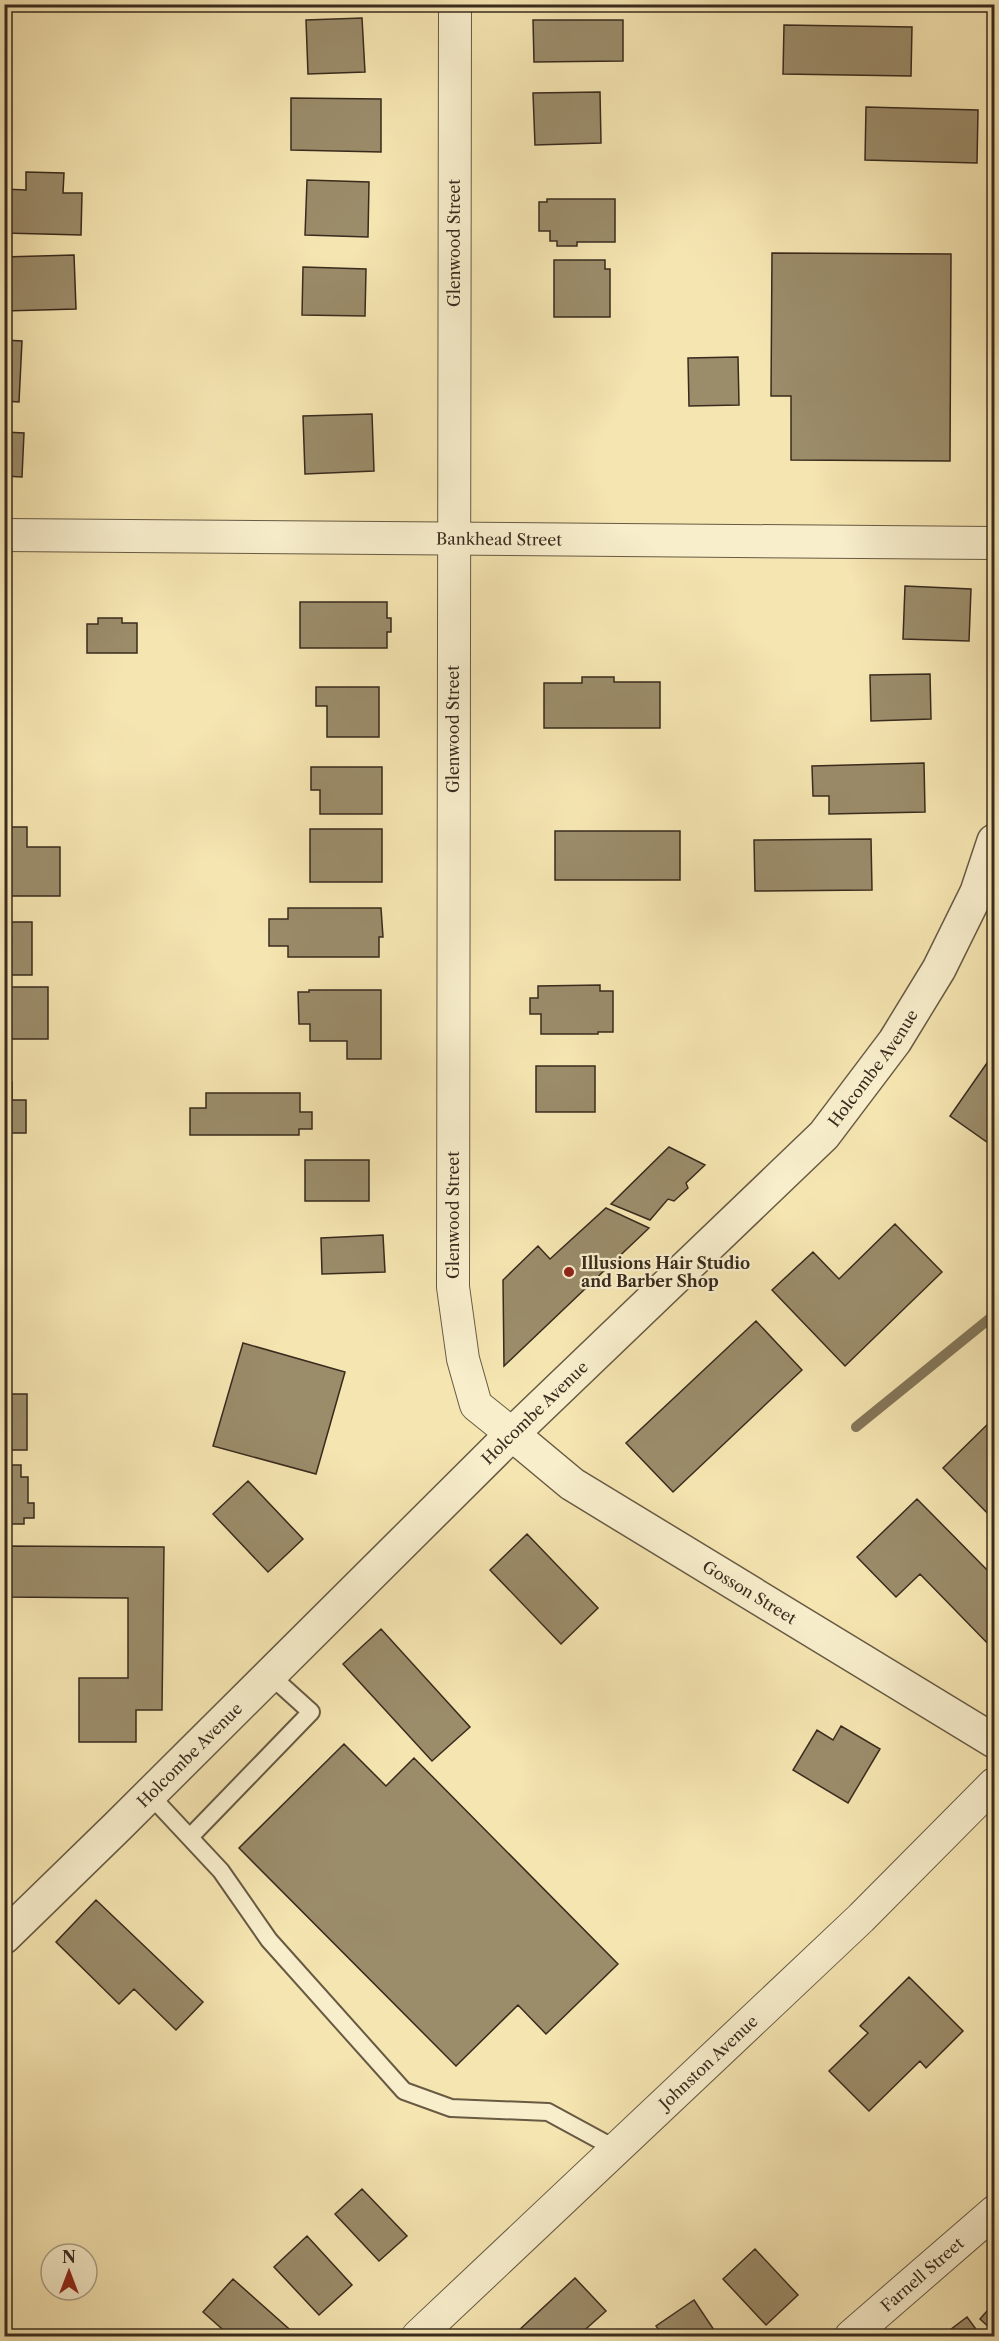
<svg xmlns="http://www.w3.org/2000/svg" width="999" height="2341" font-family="'Libre Caslon Text',serif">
	<rect width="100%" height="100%" fill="#f5e5b1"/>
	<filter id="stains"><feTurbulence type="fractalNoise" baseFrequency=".00333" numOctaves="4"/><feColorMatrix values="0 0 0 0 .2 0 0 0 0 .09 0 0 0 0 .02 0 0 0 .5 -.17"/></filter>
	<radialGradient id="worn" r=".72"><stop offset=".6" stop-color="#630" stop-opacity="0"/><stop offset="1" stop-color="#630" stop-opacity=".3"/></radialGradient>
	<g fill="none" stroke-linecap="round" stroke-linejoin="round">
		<path stroke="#837558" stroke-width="10" d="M856 1427 994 1315"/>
	</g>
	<path fill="#9b8c6a" stroke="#392b1e" stroke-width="1.5" d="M886 4H957V8L886 9Z
		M362 18 365 72 308 74 306 20Z
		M533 20H623V61L534 62Z
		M784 25 912 27 911 76 783 74Z
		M600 92 601 143 535 145 533 93Z
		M291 98 381 99V152L291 150Z
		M4 100H9L11 170H4Z
		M866 107 978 110 977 163 865 160Z
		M26 172 64 173 63 193H82L81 235 4 233V189L26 190Z
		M307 180 369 182 368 237 305 235Z
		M547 199H615V242H577V246H557V241H550V231H539V202H547Z
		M772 253 951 254 950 461 791 460V396H771Z
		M74 255 76 309 4 311V257Z
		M554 260H605V269H610V317H554Z
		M303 267 366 269 365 316 302 315Z
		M4 340 22 341 19 402 4 401Z
		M738 357 739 405 689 406 688 358Z
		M372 414 374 471 305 474 303 416Z
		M4 432 24 433 22 477 4 476Z
		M905 586 971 589 969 641 903 639Z
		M300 602H387V618H391V632H387V648H300Z
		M98 618H122V623H137V653H87V624H98Z
		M930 674 931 719 871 721 870 675Z
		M582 677H614V682H660V728H544V683H582Z
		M316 687H379V737H327V706H316Z
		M4 696H11V730H4Z
		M924 763 925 812 829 814V796H813L812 766Z
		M311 767H382V814H320V790H311Z
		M4 827H27V847H60V896H4Z
		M310 829H382V882H310Z
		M555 831H680V880H555Z
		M871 839 872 890 755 891 754 840Z
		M288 908H381L383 937H379V957H288V946H269V919H288Z
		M4 915H10V922H32V975H4Z
		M600 985V991H613V1032H598V1034H541V1014H530V998H538V986Z
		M4 987H48V1039H4Z
		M309 990H381V1059H347V1041H310V1024H299L298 992H309Z
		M994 1053V1147L950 1116Z
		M536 1066H595V1112H536Z
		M4 1082H12V1100H26V1133H4Z
		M206 1093H300V1112H312V1129H299V1135H190V1108H206Z
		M669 1147 705 1165 686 1183 688 1188 674 1201 668 1199 650 1220 611 1204Z
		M305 1160H369V1201H305Z
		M606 1208 649 1228 504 1366 503 1280 538 1246 550 1259Z
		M895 1224 942 1272 845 1366 772 1290 813 1252 839 1279Z
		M383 1235 385 1272 322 1274 321 1238Z
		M756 1321 802 1370 673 1492 626 1443Z
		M243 1343 345 1372 316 1474 213 1446Z
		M4 1394H27V1450H4Z
		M994 1418V1520L943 1468Z
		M4 1465H21V1477H28V1503H34V1518H24V1524H4Z
		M248 1481 303 1539 268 1572 213 1514Z
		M917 1499 994 1577V1650L920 1574 896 1597 857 1557Z
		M527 1534 598 1608 561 1644 490 1570Z
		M4 1546 164 1547 162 1710H136V1742H79V1678H128V1598L4 1597Z
		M381 1629 470 1727 432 1761 343 1664Z
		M841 1726 880 1749 848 1803 793 1770 817 1730 833 1740Z
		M344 1744 386 1786 414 1758 618 1964 546 2034 518 2005 456 2066 239 1848Z
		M96 1900 203 2002 176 2030 134 1989 119 2004 56 1942Z
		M909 1977 963 2031 926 2068 920 2061 869 2111 829 2071 868 2033 860 2026Z
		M362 2189 407 2236 379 2261 335 2214Z
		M307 2236 352 2285 319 2315 274 2267Z
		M755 2249 798 2295 766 2325 723 2279Z
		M575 2278 606 2311 578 2336H521L517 2332Z
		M233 2279 297 2336H230L203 2312Z
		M694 2300 718 2336H663L656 2326Z
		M994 2303V2332L980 2319Z
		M967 2317 981 2336H942Z"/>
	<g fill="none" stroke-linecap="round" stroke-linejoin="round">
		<defs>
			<path id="service" d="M150 1795 221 1871 269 1940 404 2091 451 2108 548 2112 616 2149
				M190 1837 311 1712 270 1675"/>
			<g id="minor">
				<path d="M455 4 453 1287 463 1359 476 1405 512 1434"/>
				<path id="s1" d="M4 535 994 543"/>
				<path id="s2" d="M418 2336 861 1918 994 1784"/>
				<path id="s3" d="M851 2336 994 2212"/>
			</g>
			<g id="tertiary">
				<path id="s4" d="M512 1434 572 1484 994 1741"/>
				<path id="s5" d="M4 1937 118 1826 512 1434 824 1135 895 1041 939 969 977 892 994 841"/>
			</g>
		</defs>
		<use href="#service" stroke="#685a43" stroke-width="20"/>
		<use href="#minor" stroke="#685a43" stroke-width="34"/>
		<use href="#tertiary" stroke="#685a43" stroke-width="36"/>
		<use href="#service" stroke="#f8eecc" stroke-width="16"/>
		<use href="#minor" stroke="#f8eecc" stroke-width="32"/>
		<use href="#tertiary" stroke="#f8eecc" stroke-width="33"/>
	</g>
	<circle fill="#8f2418" stroke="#f8eecc" stroke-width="2" cx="569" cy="1272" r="6"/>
	<g text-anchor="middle" stroke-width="4.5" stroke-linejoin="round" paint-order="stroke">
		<g font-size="16" fill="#392b1e" stroke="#f8eecc">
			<text transform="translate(454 243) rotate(-90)" y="6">Glenwood Street</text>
			<text dy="6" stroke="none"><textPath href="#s1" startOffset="495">Bankhead Street</textPath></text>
			<text transform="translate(453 729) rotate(-90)" y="6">Glenwood Street</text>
			<text dy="6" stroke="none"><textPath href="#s5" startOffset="1230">Holcombe Avenue</textPath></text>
			<text transform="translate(453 1215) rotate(-90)" y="6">Glenwood Street</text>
			<text dy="6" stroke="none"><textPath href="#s5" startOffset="746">Holcombe Avenue</textPath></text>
			<text dy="6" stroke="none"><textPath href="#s4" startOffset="286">Gosson Street</textPath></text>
			<text dy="6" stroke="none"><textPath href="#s5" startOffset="260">Holcombe Avenue</textPath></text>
			<text dy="6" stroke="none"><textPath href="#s2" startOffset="399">Johnston Avenue</textPath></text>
			<text dy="6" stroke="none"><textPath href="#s3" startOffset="94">Farnell Street</textPath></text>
		</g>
		<g font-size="16" font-weight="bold" fill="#392b1e" stroke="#f8eecc" text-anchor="start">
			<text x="581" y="1269">Illusions Hair Studio<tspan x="581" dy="18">and Barber Shop</tspan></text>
		</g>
	</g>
	<rect width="999" height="2341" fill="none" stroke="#f5e5b1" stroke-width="24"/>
	<rect x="6" y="6" width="987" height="2329" fill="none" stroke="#392b1e" stroke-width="3"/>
	<rect x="12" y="12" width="975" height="2317" fill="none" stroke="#392b1e" stroke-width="1.5"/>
	<g transform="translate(69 2272)"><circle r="28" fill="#f8eecc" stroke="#aca086" stroke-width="1.5"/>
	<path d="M0-4.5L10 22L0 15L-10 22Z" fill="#8f2418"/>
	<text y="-9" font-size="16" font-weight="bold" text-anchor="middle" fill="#392b1e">N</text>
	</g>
	<rect width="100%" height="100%" filter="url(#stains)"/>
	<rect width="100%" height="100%" fill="url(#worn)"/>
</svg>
